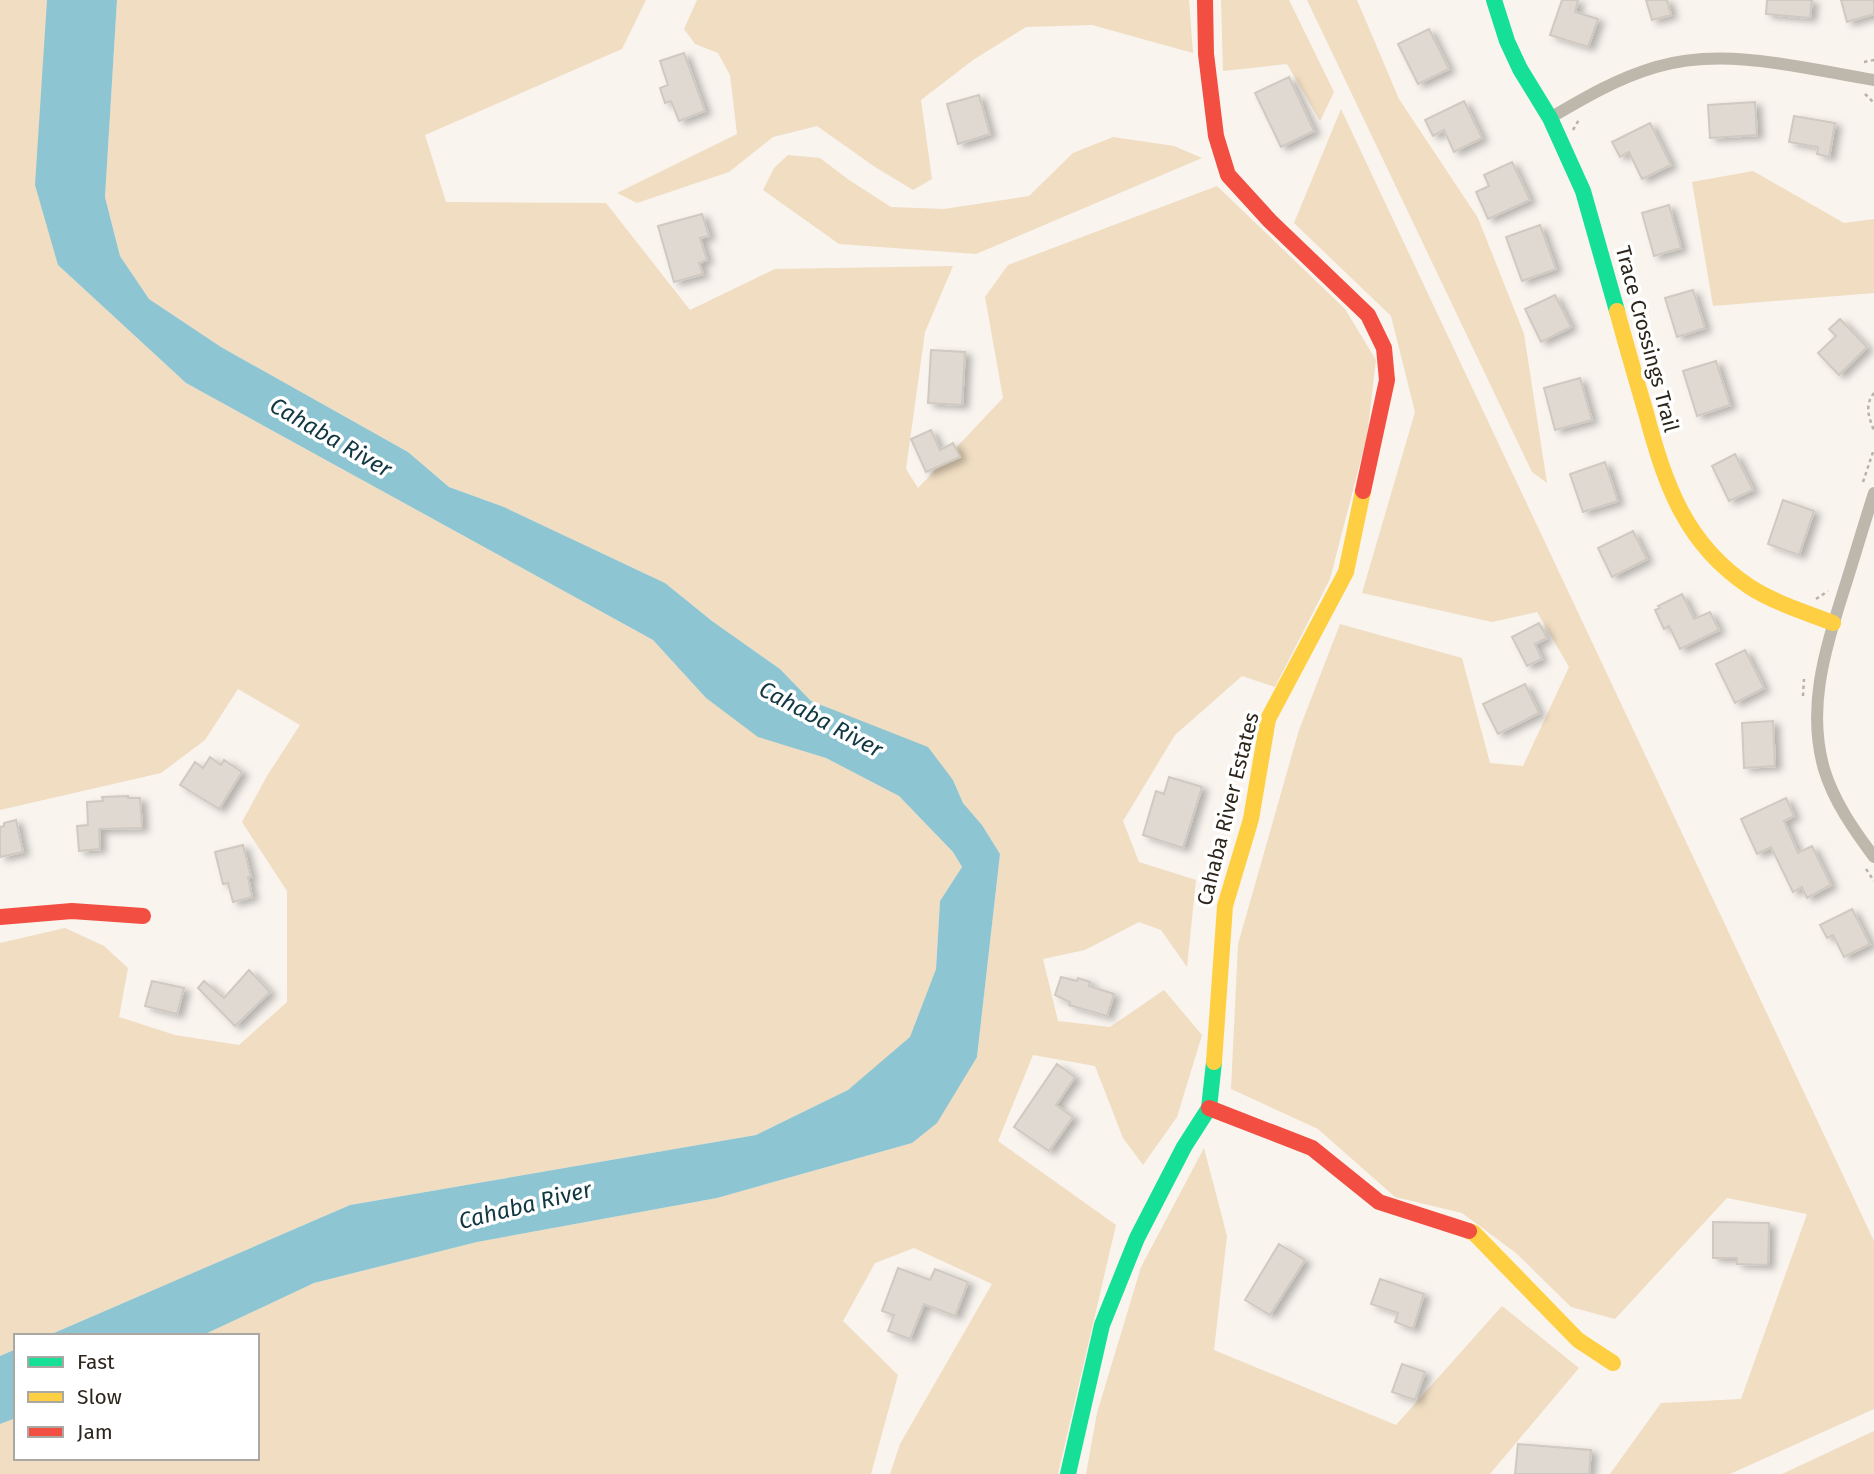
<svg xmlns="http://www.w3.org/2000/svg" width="1874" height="1474" font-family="'Fira Sans',sans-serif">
	<defs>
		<filter id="shadow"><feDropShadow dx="6" dy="3.5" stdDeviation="3.5" flood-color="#0004"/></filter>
	</defs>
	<rect width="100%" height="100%" fill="#f9f4ee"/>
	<path fill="#f0ddc2" d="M0 0H47L58 265 186 383 653 640 706 698 758 736 826 758 899 796 953 852 962 867 940 901 936 969 910 1038 848 1090 756 1135 350 1205 47 1336H16V1349L0 1356V943L65 928 104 946 128 968 119 1017 175 1035 239 1045 287 1002V891L242 822 267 776 300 725 238 689 205 740 161 773 0 810Z
		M117 0H646L622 49 425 135 446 202 606 203 690 310 775 269 953 266 925 332 906 469 918 488 1003 398 985 297 1008 265 1217 186 1345 309 1376 360 1367 436 1330 579 1275 687 1242 676 1175 735 1123 821 1139 862 1196 880 1187 967 1161 930 1139 922 1085 950 1043 959 1058 1021 1110 1027 1164 990 1202 1035 1177 1117 1143 1165 1123 1138 1095 1066 1033 1055 998 1141 1116 1225 1058 1474H890L900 1444 992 1284 914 1248 875 1263 843 1321 898 1375 871 1474H0V1424L16 1418V1458H257V1336H201L314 1283 477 1242 717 1198 912 1143 977 1057 1000 854 982 825 963 803 953 780 865 724 811 701 780 669 712 621 665 583 504 507 449 487 408 452 221 347 149 299 120 256 105 197Z
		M697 0H1189L1193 53 1092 25 1026 27 973 60 921 100 932 179 913 190 875 167 817 126 773 137 729 172 637 203 617 193 737 134 730 75 718 53 695 44 684 29Z
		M1221 0H1289L1334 92 1320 121 1287 64 1223 71Z
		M1307 0H1357L1399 99 1478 218 1524 334 1547 483 1532 472Z
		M1341 109 1874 1241V1409L1730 1474H1610L1661 1403 1741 1399 1807 1214 1727 1198 1615 1319 1571 1307 1516 1253 1462 1213 1395 1197 1318 1129 1231 1089 1238 944 1299 730 1340 624 1462 658 1490 763 1523 766 1569 667 1537 612 1492 622 1362 593 1415 412 1391 316 1294 223Z
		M1113 137 1174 146 1202 158 976 254 839 244 763 190 774 168 788 155 820 158 849 180 891 207 944 209 1029 196 1073 153Z
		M1753 171 1844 223 1874 219V293L1713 306 1692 182Z
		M1204 1148 1227 1236 1214 1350 1396 1425 1502 1306 1579 1368 1490 1474H1086L1097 1413 1141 1267Z
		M1874 1431V1474H1782Z"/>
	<path fill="#8ec5d2" d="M47 0H117L105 197 120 256 149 299 221 347 408 452 449 487 504 507 665 583 712 621 780 669 811 701 928 747 953 780 963 803 982 825 1000 854 977 1057 937 1123 912 1143 717 1198 477 1242 314 1283 201 1336H47L350 1205 756 1135 848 1090 910 1037 936 969 940 901 962 867 953 852 899 796 826 758 758 737 706 698 653 640 186 383 58 265 35 185Z
		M16 1349V1418L0 1424V1356Z"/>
	<path fill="#dfd9d1" stroke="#cfc9c1" stroke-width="2" filter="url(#shadow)" d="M1562 0H1578L1575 12 1598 19 1588 47 1550 35Z
		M1646 0H1667L1671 15 1652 20Z
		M1767 0H1812L1810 18 1766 14Z
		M1841 0H1874V14L1847 22Z
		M1429 29 1449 69 1418 84 1398 44Z
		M684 53 705 111 679 121 671 101 665 103 660 88 668 85 660 61Z
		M1289 77 1314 131 1281 147 1255 93Z
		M979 95 990 134 958 144 947 104Z
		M1464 101 1482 138 1454 152 1444 130 1433 136 1425 120Z
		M1755 102 1757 135 1710 138 1708 105Z
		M1794 116 1835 123 1829 157 1817 154 1818 147 1789 142Z
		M1650 123 1671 165 1642 179 1629 152 1620 157 1612 142Z
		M1512 162 1530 200 1488 219 1476 192 1489 186 1484 175Z
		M1669 205 1681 248 1654 256 1642 213Z
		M702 214 709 236 700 238 707 260 699 263 703 274 674 282 658 226Z
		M1540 225 1556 269 1522 281 1506 237Z
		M1693 290 1705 328 1677 337 1665 298Z
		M1555 295 1571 327 1541 342 1525 309Z
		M1840 319 1867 347 1839 375 1818 353 1836 336 1829 329Z
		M931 350 965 352 962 405 928 403Z
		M1716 361 1730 405 1697 416 1683 371Z
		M1580 378 1592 420 1555 430 1544 388Z
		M931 430 940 450 953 443 960 457 926 472 911 439Z
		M1735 454 1753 490 1729 501 1712 466Z
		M1605 462 1618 501 1583 512 1570 474Z
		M1783 500 1814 511 1799 555 1768 544Z
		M1633 531 1647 559 1612 577 1598 548Z
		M1682 594 1694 619 1710 612 1719 630 1680 649 1669 626 1664 629 1655 610 1660 608 1658 606Z
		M1539 623 1547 638 1535 644 1542 659 1527 666 1512 637Z
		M1745 650 1764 688 1735 703 1716 664Z
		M1525 684 1539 713 1498 734 1483 704Z
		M1773 721 1775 766 1744 768 1742 723Z
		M210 757 221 765 224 760 242 772 219 809 180 785 195 762 203 768Z
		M1169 777 1202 787 1183 848 1143 835 1156 791 1164 794Z
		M128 796V798H140L142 828 99 829 100 849 79 851 77 826 88 825 87 802 103 801 102 797Z
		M1786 798 1794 816 1784 821 1798 853 1812 846 1831 885 1807 898 1802 887 1793 892 1771 847 1757 854 1741 819Z
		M16 820 23 852 0 857V827L4 826V823Z
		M243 845 251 877H248L252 897 233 902 228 883 223 884 215 852Z
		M1852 909 1870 944 1844 957 1833 935 1827 938 1820 925Z
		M249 970 270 992 235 1026 198 988 204 981 224 998Z
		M1061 977 1077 981 1078 978 1090 982 1089 986 1114 994 1107 1016 1069 1005 1070 1002 1055 995Z
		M152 981 184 988 177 1014 145 1006Z
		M1057 1064 1075 1077 1056 1105 1073 1117 1049 1151 1014 1127Z
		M1713 1222 1769 1223 1768 1265 1737 1264V1258H1713Z
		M1279 1244 1305 1260 1270 1315 1245 1300Z
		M898 1268 930 1280 935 1269 968 1282 955 1316 924 1304 910 1339 888 1331 894 1315 882 1311Z
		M1380 1279 1424 1294 1413 1329 1395 1322 1398 1313 1371 1304Z
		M1402 1364 1425 1372 1415 1400 1392 1392Z
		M1518 1444 1591 1450 1589 1474H1515Z"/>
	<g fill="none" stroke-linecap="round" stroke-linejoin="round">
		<path stroke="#b8b2a9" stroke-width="2.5" stroke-dasharray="3.5 3.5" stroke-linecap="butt" d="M1864 62 1874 60
			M1865 94 1874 103
			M1573 130 1580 118
			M1874 393C1864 406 1869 417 1874 431
			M1863 482 1874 449
			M1816 599 1828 591
			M1803 696 1804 679
			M1866 869 1874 881"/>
		<path stroke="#beb7ab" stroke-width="12" d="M1550 118C1584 98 1618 78 1656 67 1726 46 1805 69 1874 80
			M1874 493C1863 527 1853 562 1842 596 1824 654 1807 709 1824 769 1834 802 1854 830 1874 857"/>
		<path stroke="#16e098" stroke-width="16" d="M1494 0 1507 41 1520 69 1550 118 1583 191 1617 311
			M1068 1474 1102 1325 1137 1238 1184 1147 1209 1108 1214 1062"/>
		<path stroke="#ffcf43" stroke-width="16" d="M1617 311C1626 345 1636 379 1646 413 1665 484 1685 544 1750 587 1775 603 1805 612 1833 623
			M1214 1062 1225 906 1251 819 1268 719 1346 572 1363 491
			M1469 1231 1474 1233 1578 1340 1613 1363"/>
		<path stroke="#f24e42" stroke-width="16" d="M1205 0 1206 54 1216 136 1228 175 1270 221 1368 315 1384 348 1387 380 1363 491
			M0 917 72 911 143 916
			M1209 1108 1312 1148 1379 1202 1469 1231"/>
	</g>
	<g text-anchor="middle" stroke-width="7" stroke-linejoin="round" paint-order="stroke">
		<g font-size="21" fill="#2d261c" stroke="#fff">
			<text transform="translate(1647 339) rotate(75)" y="7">Trace Crossings Trail</text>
			<text transform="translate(1228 809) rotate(-76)" y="7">Cahaba River Estates</text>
		</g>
		<g font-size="23" font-style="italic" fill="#113842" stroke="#fff">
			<text transform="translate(331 437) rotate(30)" y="8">Cahaba River</text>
			<text transform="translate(821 719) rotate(28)" y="8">Cahaba River</text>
			<text transform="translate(525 1205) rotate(-14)" y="8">Cahaba River</text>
		</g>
	</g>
	<rect x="14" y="1334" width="245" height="126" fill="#ffffff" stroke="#aba8a4" stroke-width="2"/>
	<rect x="28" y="1357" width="35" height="10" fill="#16e098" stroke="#aba8a4" stroke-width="2"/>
	<text x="77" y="1369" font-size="21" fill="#2d261c">Fast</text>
	<rect x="28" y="1392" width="35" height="10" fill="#ffcf43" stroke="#aba8a4" stroke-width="2"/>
	<text x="77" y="1404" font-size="21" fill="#2d261c">Slow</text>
	<rect x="28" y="1427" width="35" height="10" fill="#f24e42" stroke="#aba8a4" stroke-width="2"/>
	<text x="77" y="1439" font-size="21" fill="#2d261c">Jam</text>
</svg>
